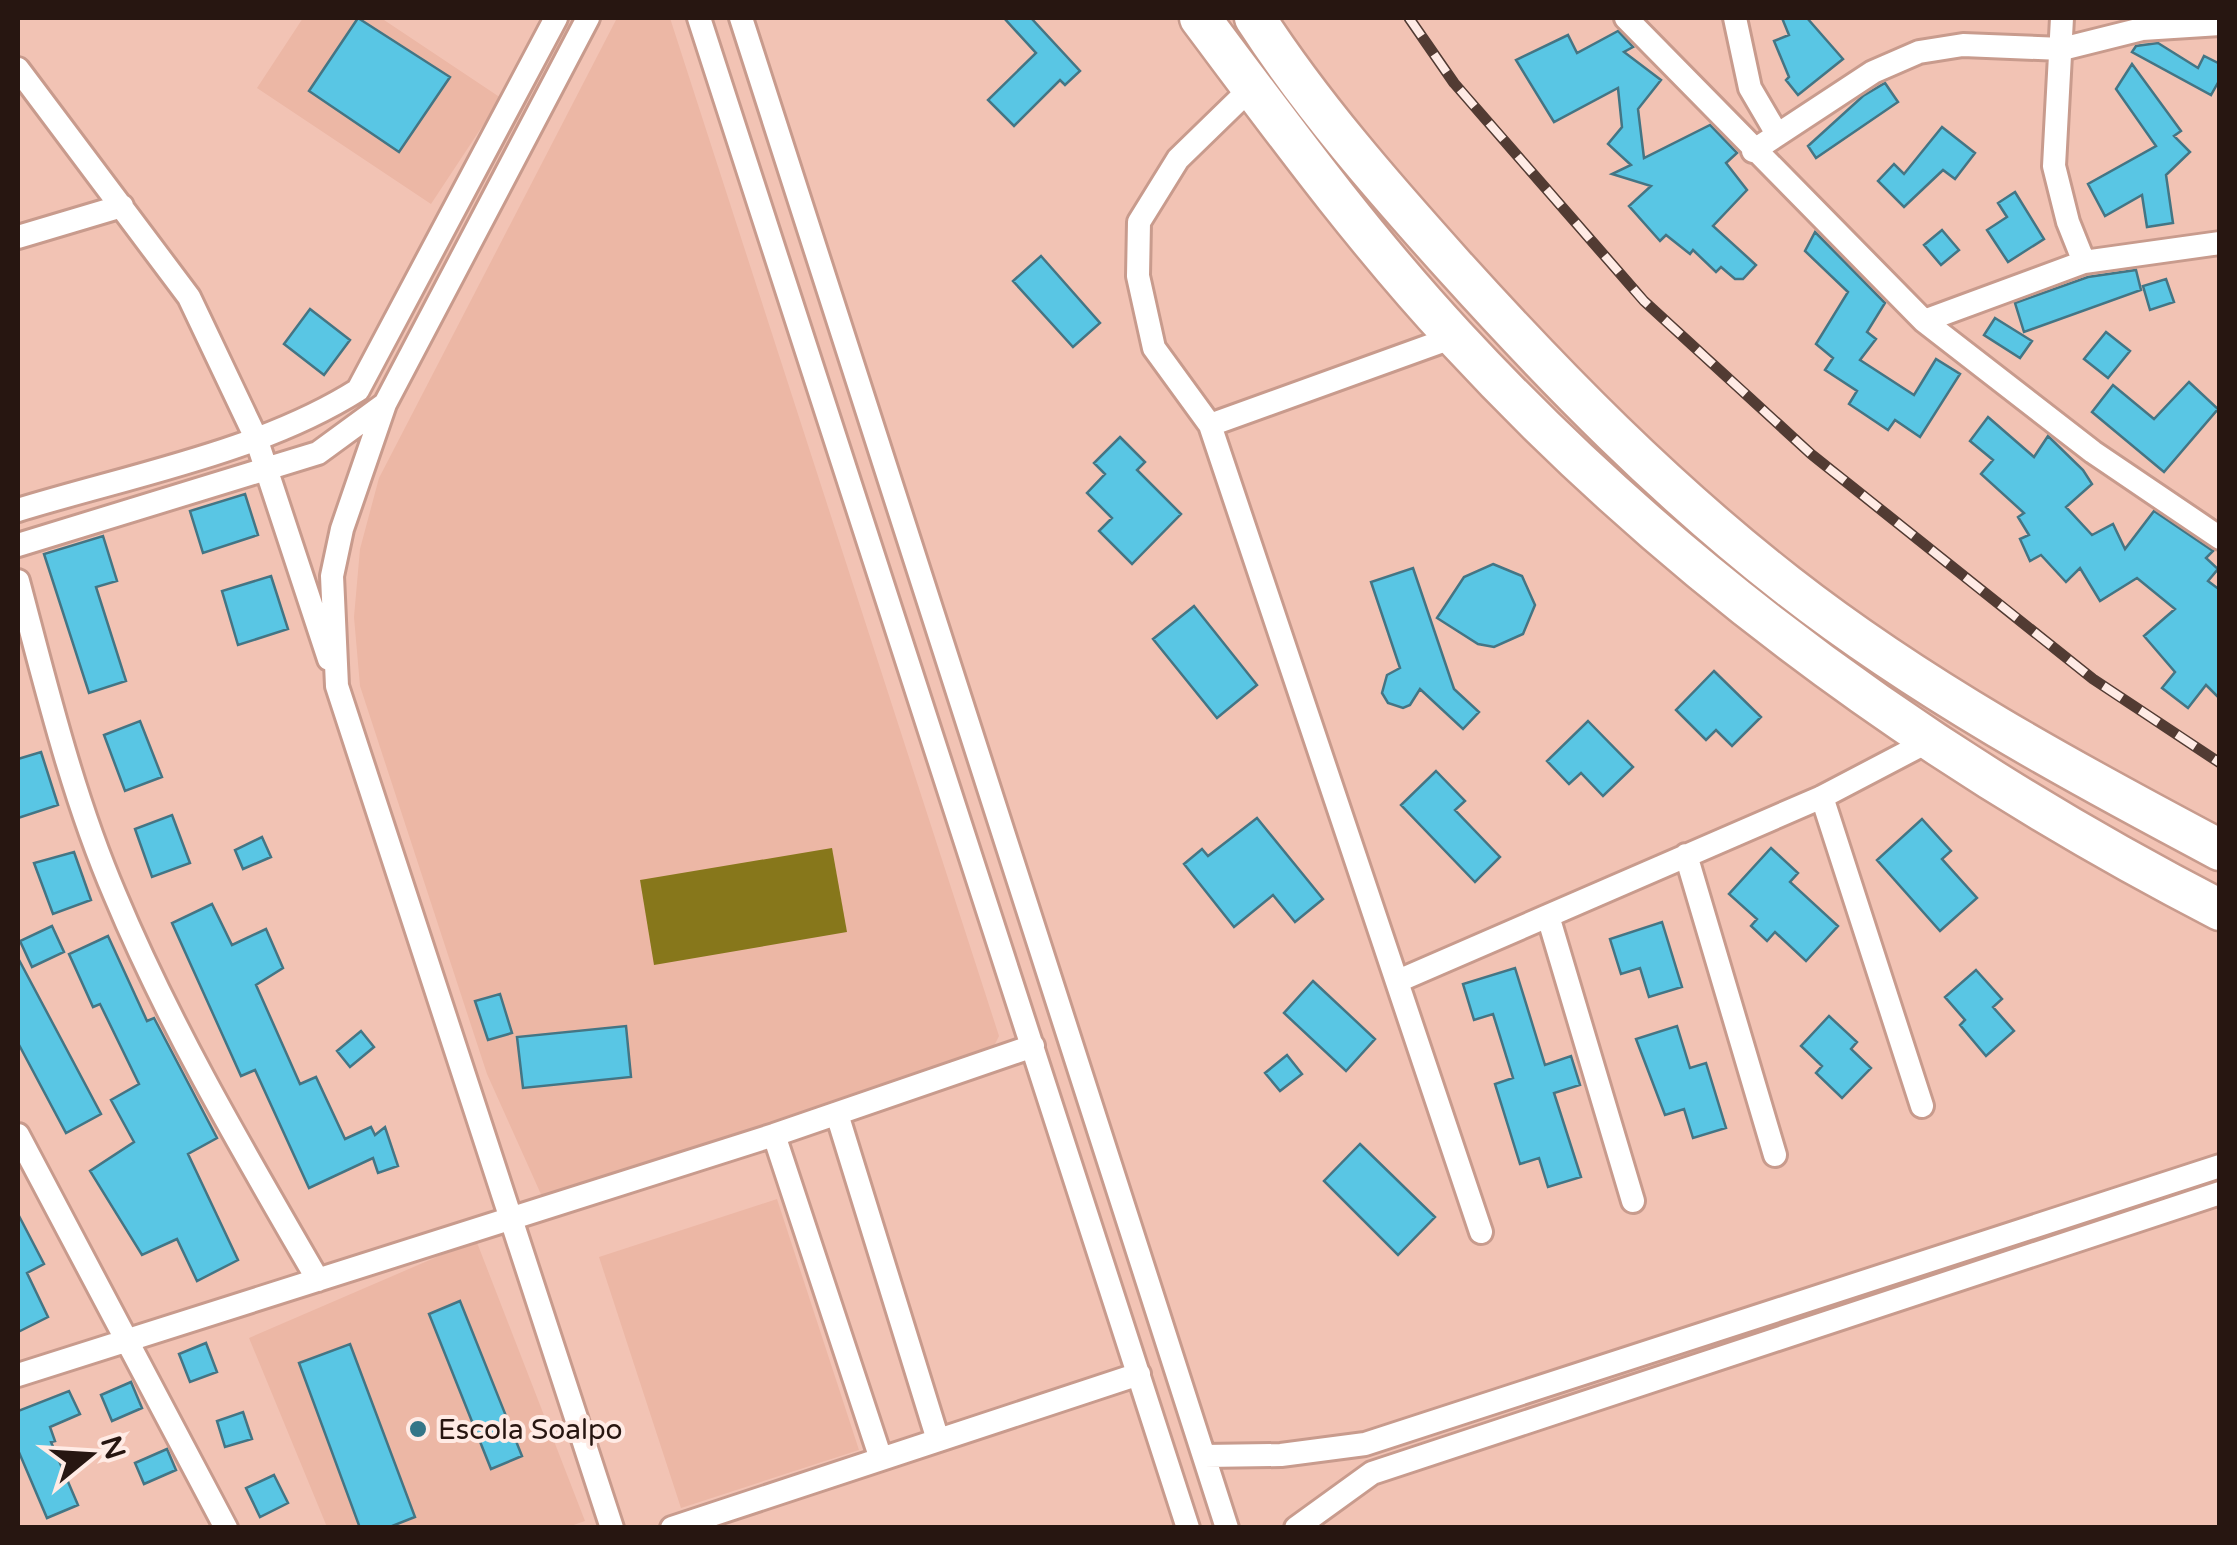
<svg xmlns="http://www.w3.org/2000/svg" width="2237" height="1545" font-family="'Varela Round',sans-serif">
	<rect width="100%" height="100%" fill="#f2c3b4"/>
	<path fill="#ecb7a5" d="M303 18H381L501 98 431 204 257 88Z
		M617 18H670L999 1036 991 1052 544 1201 487 1074 360 686 354 617 360 549 379 478Z
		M777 1199 859 1450 681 1508 599 1257Z
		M476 1240 585 1521 565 1528 327 1527 249 1338Z"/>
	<path fill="#87771b" d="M832 848 847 932 654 965 640 880Z"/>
	<path fill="#59c6e4" stroke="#447584" stroke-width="2.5" d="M358 18 450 77 399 152 309 91Z
		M1004 18H1031L1080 71 1065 85 1060 80 1014 126 988 100 1036 53Z
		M1782 18H1807L1843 59 1798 95 1786 80 1789 77 1774 41 1789 35Z
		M1618 31 1633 47 1624 52 1661 80 1638 109 1644 158 1710 125 1737 153 1726 163 1747 190 1713 226 1756 265 1743 279H1735L1721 267 1716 272 1693 250 1690 254 1666 235 1660 241 1629 206 1651 186 1612 174 1631 165 1608 144 1622 127 1618 88 1554 122 1516 60 1568 35 1577 53Z
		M2158 43 2198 68 2204 56 2220 64V79L2211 95 2132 52 2136 46Z
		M2132 64 2181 131 2174 136 2190 152 2166 175 2173 223 2147 227 2142 195 2105 216 2088 184 2156 146 2116 89Z
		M1885 83 1898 102 1816 158 1808 146 1863 96Z
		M1942 127 1975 153 1955 179 1943 170 1904 207 1878 181 1894 164 1904 174Z
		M2015 192 2044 239 2008 262 1987 230 2007 217 1998 203Z
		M1942 230 1959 250 1941 265 1924 245Z
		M1815 232 1885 303 1867 332 1876 339 1860 360 1914 395 1936 359 1960 374 1920 437 1895 420 1888 430 1849 404 1857 391 1825 370 1833 358 1816 344 1848 292 1805 251Z
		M1041 256 1100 323 1073 347 1013 281Z
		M2136 270 2141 290 2024 332 2015 303 2088 277Z
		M2166 279 2174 302 2150 310 2143 286Z
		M310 309 350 340 324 375 284 344Z
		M1995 318 2032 341 2020 358 1984 335Z
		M2106 332 2130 351 2108 378 2084 359Z
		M2189 382 2218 409 2164 472 2092 412 2113 385 2154 419Z
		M1988 417 2034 457 2048 436 2083 470 2092 484 2066 507 2092 535 2113 524 2125 549 2154 511 2213 551 2206 558 2218 569 2208 581 2220 590V699L2206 685 2188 708 2162 688 2175 672 2144 636 2175 609 2137 578 2100 601 2080 568 2066 582 2041 555 2030 561 2020 539 2029 535 2018 517 2024 513 1981 474 1993 460 1970 441Z
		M1120 437 1145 462 1137 470 1181 514 1132 564 1099 531 1112 518 1087 493 1105 474 1094 463Z
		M245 494 258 535 203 553 190 511Z
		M103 536 117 581 96 587 126 681 89 693 44 554Z
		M1493 564 1522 576 1535 605 1523 634 1494 647 1478 644 1437 618 1464 577Z
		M1413 568 1454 689 1479 712 1463 729 1420 689 1410 705 1403 708 1388 703 1382 693 1387 675 1400 668 1371 582Z
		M271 576 288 629 238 645 222 591Z
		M1194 606 1257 685 1217 718 1153 639Z
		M1714 671 1761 717 1732 746 1716 730 1706 740 1676 710Z
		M140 721 162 777 125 791 104 735Z
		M1588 721 1633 767 1603 796 1581 773 1569 784 1547 761Z
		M41 752 58 805 18 818V759Z
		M1436 771 1465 801 1455 810 1500 857 1475 882 1401 805Z
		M172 815 190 863 152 877 135 829Z
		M1257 818 1323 899 1295 922 1273 895 1234 927 1184 864 1202 849 1208 856Z
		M1922 819 1951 851 1942 859 1977 898 1940 931 1877 860Z
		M262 837 271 857 243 869 235 850Z
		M1771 848 1798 873 1790 882 1838 926 1806 961 1775 932 1767 941 1751 926 1757 919 1729 894Z
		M74 852 91 900 53 914 34 863Z
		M212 904 232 945 266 929 283 968 256 985 300 1084 316 1077 345 1139 371 1127 375 1135 385 1127 398 1166 378 1173 373 1158 309 1188 255 1070 241 1076 172 923Z
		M1662 922 1682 987 1649 997 1640 968 1621 974 1610 939Z
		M52 926 64 952 32 967 20 941Z
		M108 936 147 1021 154 1018 217 1138 188 1154 238 1260 197 1281 177 1239 142 1255 90 1171 134 1142 111 1100 139 1084 100 1004 93 1007 69 954Z
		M18 958 101 1114 66 1133 18 1043Z
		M1515 968 1545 1065 1571 1056 1580 1085 1554 1093 1581 1177 1548 1187 1539 1158 1520 1164 1495 1084 1513 1078 1493 1014 1474 1020 1463 984Z
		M1976 970 2002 999 1993 1007 2014 1031 1986 1056 1960 1025 1965 1020 1945 997Z
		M1313 981 1375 1039 1346 1071 1284 1013Z
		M500 994 512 1033 488 1040 475 1001Z
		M1829 1016 1857 1042 1851 1049 1871 1068 1842 1098 1816 1073 1822 1066 1801 1046Z
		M626 1026 631 1077 523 1088 517 1037Z
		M1677 1026 1690 1068 1706 1063 1726 1128 1693 1138 1684 1109 1665 1115 1636 1039Z
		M361 1031 374 1047 350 1067 337 1051Z
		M1287 1055 1302 1074 1280 1091 1265 1073Z
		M1360 1144 1435 1217 1398 1255 1324 1181Z
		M18 1214 44 1264 27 1273 48 1317 18 1332Z
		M460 1301 522 1456 491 1469 429 1314Z
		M206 1343 217 1372 190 1382 179 1354Z
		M350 1344 415 1517 387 1528H360L299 1363Z
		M131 1382 142 1408 112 1421 101 1395Z
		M69 1391 80 1414 50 1427 55 1441 51 1442 78 1505 47 1518 18 1450V1411Z
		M243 1412 252 1439 225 1447 217 1421Z
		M167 1449 176 1470 144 1484 135 1463Z
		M274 1475 288 1503 260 1517 246 1488Z"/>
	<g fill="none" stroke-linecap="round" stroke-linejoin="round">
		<defs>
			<path id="street" d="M699 18 1188 1528
				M741 18 1227 1528
				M1626 18 1924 321 2093 452 2220 538
				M1735 18 1750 88 1777 134
				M2062 18 2054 166 2068 222 2084 262
				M18 69 189 297 256 438 329 659
				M1252 87 1178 159 1139 222 1138 276 1154 348 1210 425 1481 1232
				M1753 151 1873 72 1919 52 1963 45 2062 49 2142 29 2220 24
				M18 237 122 206
				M1924 321 2084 262 2220 243
				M385 404 342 529 332 576 337 686 612 1528
				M1210 425 1454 337
				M18 510C128 476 260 452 358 390L556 18
				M18 545 318 453 385 404 588 18
				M18 581C46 686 72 795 115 895 171 1029 245 1154 318 1280
				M1822 797 1922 1106
				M1686 855 1775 1155
				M1548 916 1633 1201
				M1398 981 1822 797 1927 742
				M837 1114 938 1440
				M18 1135 226 1528
				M774 1135 881 1459
				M18 1375 774 1135 1033 1046
				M1204 1456 1281 1455 1365 1444 2220 1166
				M672 1528 1139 1374
				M1296 1528 1372 1473 2220 1193"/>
			<path id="highway" d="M1200 18C1281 126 1362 237 1455 337 1674 574 1933 762 2220 910
				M1255 18C1312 106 1384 188 1454 266 1557 380 1665 490 1787 585 1920 689 2071 771 2220 850"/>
		</defs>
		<use href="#street" stroke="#c89b8d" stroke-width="28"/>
		<use href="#highway" stroke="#c89b8d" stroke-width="45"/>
		<use href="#street" stroke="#fff" stroke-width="22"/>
		<use href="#highway" stroke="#fff" stroke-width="40"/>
		<defs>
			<path id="rail" d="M1409 18 1454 83 1644 301 1811 454 2093 679 2220 763"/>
		</defs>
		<use href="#rail" stroke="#523b33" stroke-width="11"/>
		<use href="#rail" stroke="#ffebe5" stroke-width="8" stroke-dasharray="22" stroke-linecap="butt"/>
	</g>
	<circle fill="#347688" stroke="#ffebe5" stroke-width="4" cx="418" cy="1429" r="10"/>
	<g text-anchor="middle" stroke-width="8" stroke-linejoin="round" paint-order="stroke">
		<g font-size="28" fill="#271611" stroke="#ffebe5" text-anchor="start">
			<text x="438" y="1439">Escola Soalpo</text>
		</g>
	</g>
	<rect width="2237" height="1545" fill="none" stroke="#271611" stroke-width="40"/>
	<g transform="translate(90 1455) rotate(72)" stroke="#ffebe5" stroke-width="8" paint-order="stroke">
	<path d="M0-8L18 38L0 25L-18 38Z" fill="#271611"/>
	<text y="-15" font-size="28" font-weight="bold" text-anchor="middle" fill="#271611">N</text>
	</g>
</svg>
